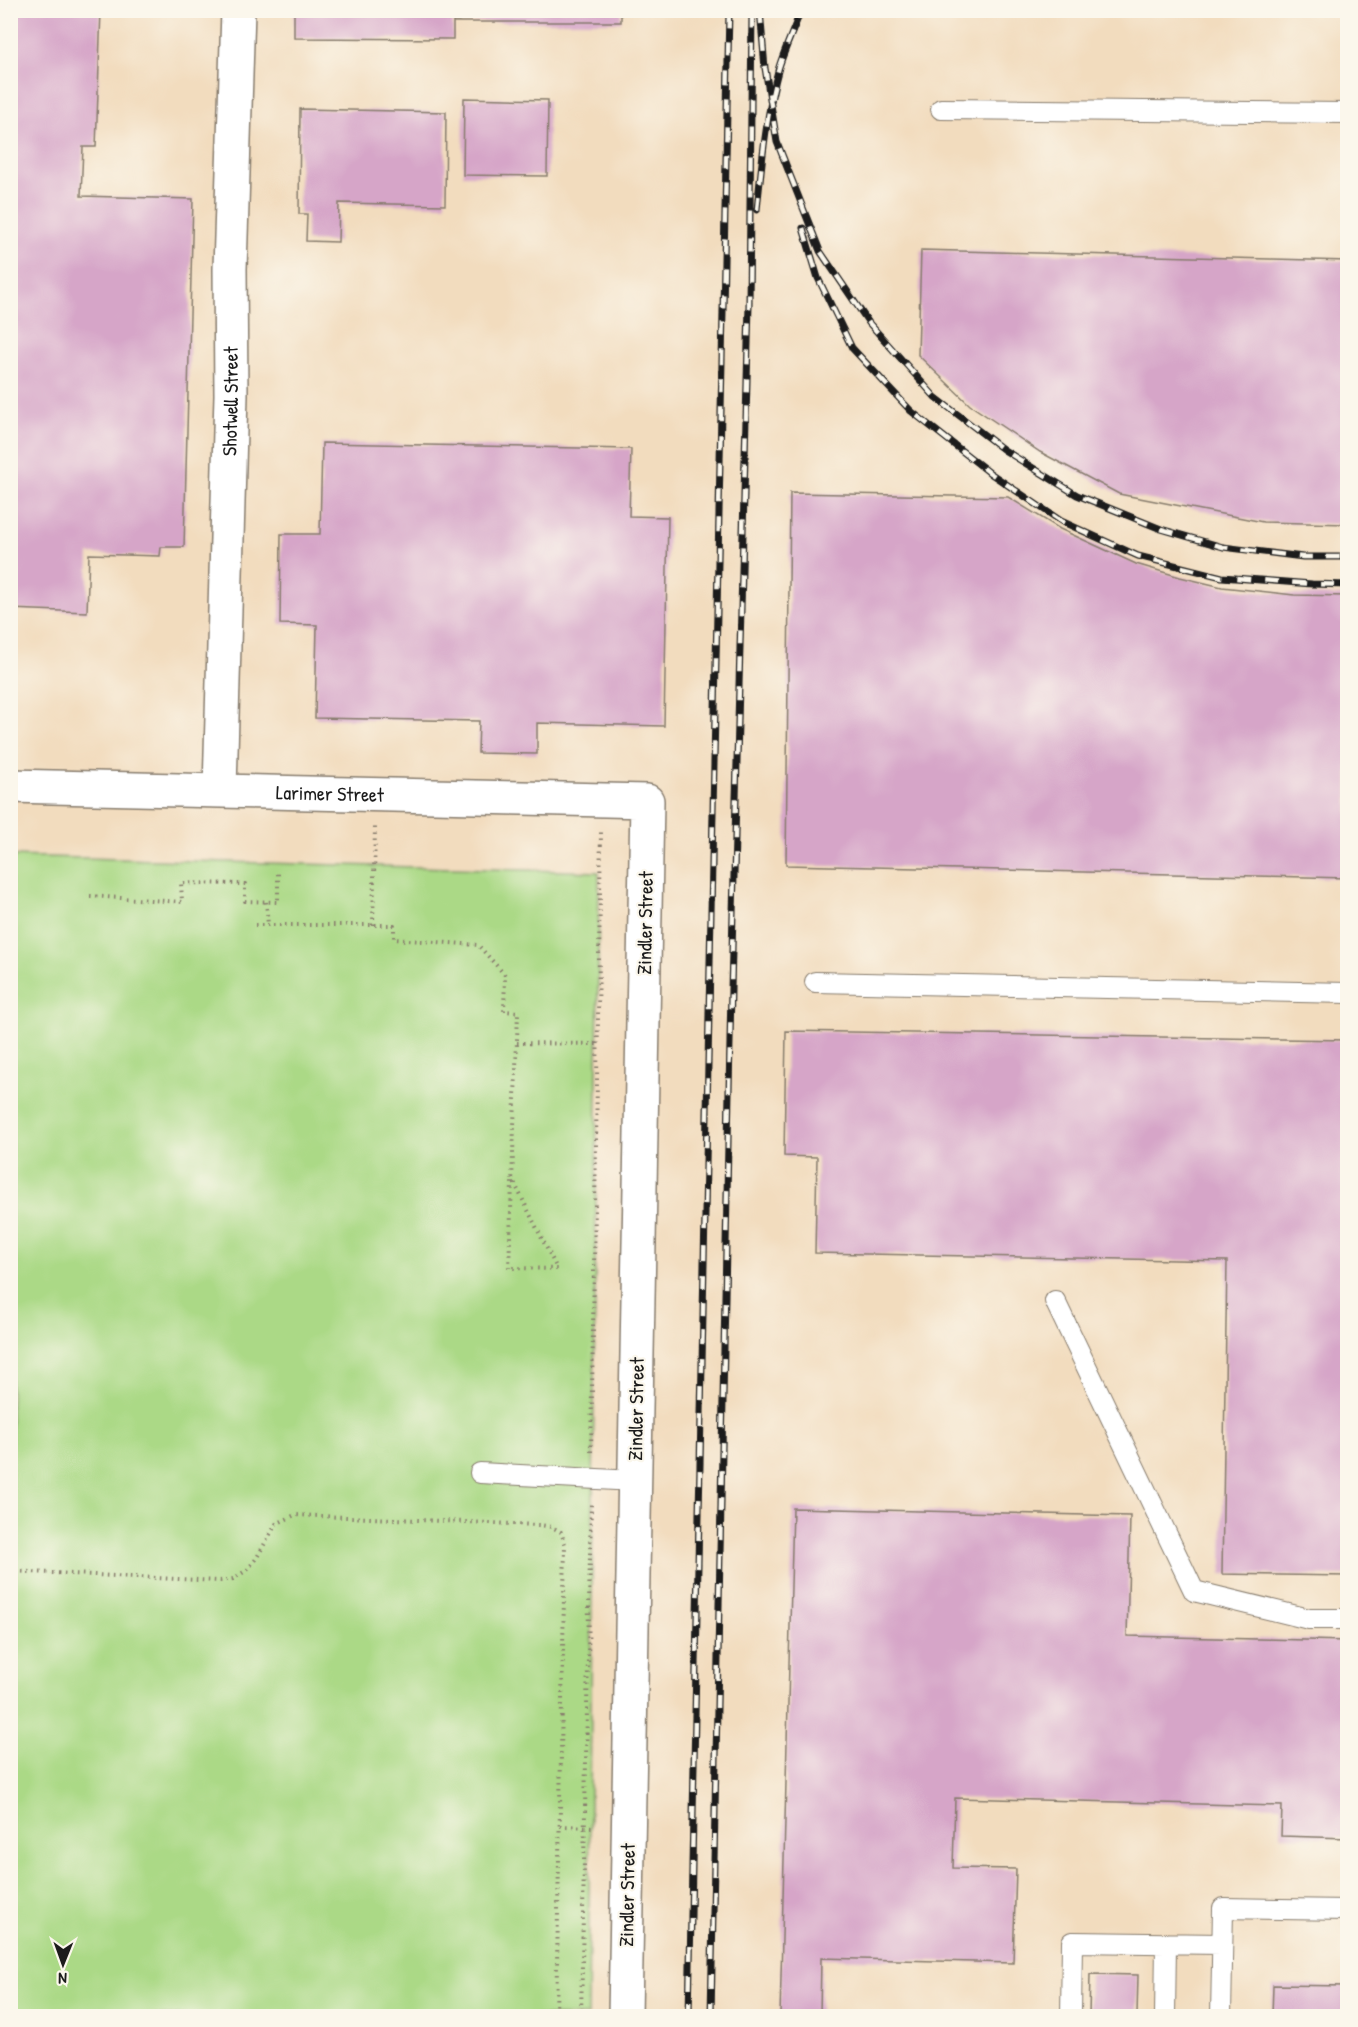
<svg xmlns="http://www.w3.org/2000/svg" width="1358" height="2027" font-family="'Patrick Hand',sans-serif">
	<rect width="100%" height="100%" fill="#fbf7ec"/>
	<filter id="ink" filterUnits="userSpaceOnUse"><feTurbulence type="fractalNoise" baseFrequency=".0167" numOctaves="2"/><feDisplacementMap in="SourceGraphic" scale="12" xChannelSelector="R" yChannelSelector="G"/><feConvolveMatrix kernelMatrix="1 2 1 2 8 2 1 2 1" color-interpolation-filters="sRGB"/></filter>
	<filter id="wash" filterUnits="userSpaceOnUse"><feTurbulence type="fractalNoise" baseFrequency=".008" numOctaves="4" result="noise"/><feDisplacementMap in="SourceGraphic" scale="24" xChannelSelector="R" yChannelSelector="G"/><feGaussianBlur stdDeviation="1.35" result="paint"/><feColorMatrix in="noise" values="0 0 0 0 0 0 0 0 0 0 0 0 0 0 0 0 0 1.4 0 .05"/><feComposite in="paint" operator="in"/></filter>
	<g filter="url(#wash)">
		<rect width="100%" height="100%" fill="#f2dcbe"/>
		<path fill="#abd986" stroke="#647a51" stroke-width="1.5" d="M11 856 599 872 588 2016H11Z"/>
		<g id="blocks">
			<path fill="#d6a5c8" d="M10 10H101L96 147H83L81 196 193 199 184 547H161L160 556 89 554 87 612 10 609Z
				M294 10H621V22H453V39L294 38Z
				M464 98 548 100 547 176 463 175Z
				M300 109 446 112 445 205 339 203 338 242 306 241 307 214H299Z
				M921 250 1348 261V524L1263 522 1119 494 1040 452 970 405 918 355Z
				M322 443 631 449 629 516 668 517 664 726 537 723V754L478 753 479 721 315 718 317 625 280 624 281 534H320Z
				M790 493 1008 497 1060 529 1136 564 1180 577 1222 587 1294 595 1348 596V878L786 865Z
				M786 1031 1348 1040V1576L1222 1574 1227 1261 815 1253 817 1157 784 1156Z
				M793 1508 1130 1516 1127 1636 1348 1641V1689H1343V1695H1348V1838L1281 1836 1282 1806 955 1798 953 1868 1016 1869 1013 1963 821 1958 820 2016H780Z
				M1090 1974 1138 1975 1137 2016H1089Z
				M1273 1985 1348 1986V2016H1272Z"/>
		</g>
	</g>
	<g filter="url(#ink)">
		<use href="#blocks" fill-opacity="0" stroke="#877c6d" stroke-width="1.5"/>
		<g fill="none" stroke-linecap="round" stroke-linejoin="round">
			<defs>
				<path id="service" d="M941 109 1348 113
					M815 982 1348 993
					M1055 1301 1194 1591 1309 1619H1348
					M480 1473 635 1481
					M1071 2016 1072 1942 1222 1944
					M1165 2016 1166 1943
					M1221 2016 1223 1908 1348 1910"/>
				<g id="minor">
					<path id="s1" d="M10 786 647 801 625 2016"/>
					<path id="s2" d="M220 789 231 395 230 269 238 10"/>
				</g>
			</defs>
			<use href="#service" stroke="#877c6d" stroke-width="22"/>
			<use href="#minor" stroke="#877c6d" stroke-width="36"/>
			<path stroke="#877c6d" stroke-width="4" stroke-dasharray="1.5 4.5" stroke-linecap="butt" d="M90 896 182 902 181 883 245 884V901L278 902V873
				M266 902 268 925
				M255 925H394V939L478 945 505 975 504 1011 518 1012 509 1268 557 1269 512 1178
				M373 925 375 827
				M517 1043 598 1044
				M591 1452 601 832
				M10 1571 220 1581 233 1579 247 1570 256 1559 276 1524 295 1515 540 1525 552 1527 561 1532 565 1544 556 2016
				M560 1826 595 1827
				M581 2016 591 1504"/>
			<use href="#service" stroke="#fff" stroke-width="20"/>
			<use href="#minor" stroke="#fff" stroke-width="33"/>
			<defs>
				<path id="rail" d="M760 10 765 68 777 142 820 251 869 323 935 397 1004 450 1077 495 1161 529 1223 547 1303 557H1348
					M757 210C762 162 766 114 779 67 785 48 794 29 801 10
					M803 228 818 278 852 348 911 411 990 473 1061 521 1138 556 1222 577 1312 584 1348 585
					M689 2016 729 10
					M711 2016 731 989 749 305 752 10"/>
			</defs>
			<use href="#rail" stroke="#1c1c1c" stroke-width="7"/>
			<use href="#rail" stroke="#fbf7ec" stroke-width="4.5" stroke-dasharray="14" stroke-linecap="butt"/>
		</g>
	</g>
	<g text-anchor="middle" stroke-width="4.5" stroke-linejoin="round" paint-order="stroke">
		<g font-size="20" fill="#1c1c1c" stroke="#fbf7ec">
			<text dy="7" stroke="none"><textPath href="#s2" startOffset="388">Shotwell Street</textPath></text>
			<text dy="7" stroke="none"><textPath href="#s1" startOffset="320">Larimer Street</textPath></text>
			<text transform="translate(645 923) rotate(-89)" y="7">Zindler Street</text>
			<text transform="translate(636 1409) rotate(-89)" y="7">Zindler Street</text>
			<text transform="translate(627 1895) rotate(-89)" y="7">Zindler Street</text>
		</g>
	</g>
	<rect width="1358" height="2027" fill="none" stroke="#fbf7ec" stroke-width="36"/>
	<g transform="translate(63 1964) rotate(181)" stroke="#fbf7ec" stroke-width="4.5" paint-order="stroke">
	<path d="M0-4.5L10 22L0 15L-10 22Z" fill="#1c1c1c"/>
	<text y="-9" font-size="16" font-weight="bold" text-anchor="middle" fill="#1c1c1c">N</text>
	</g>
</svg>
